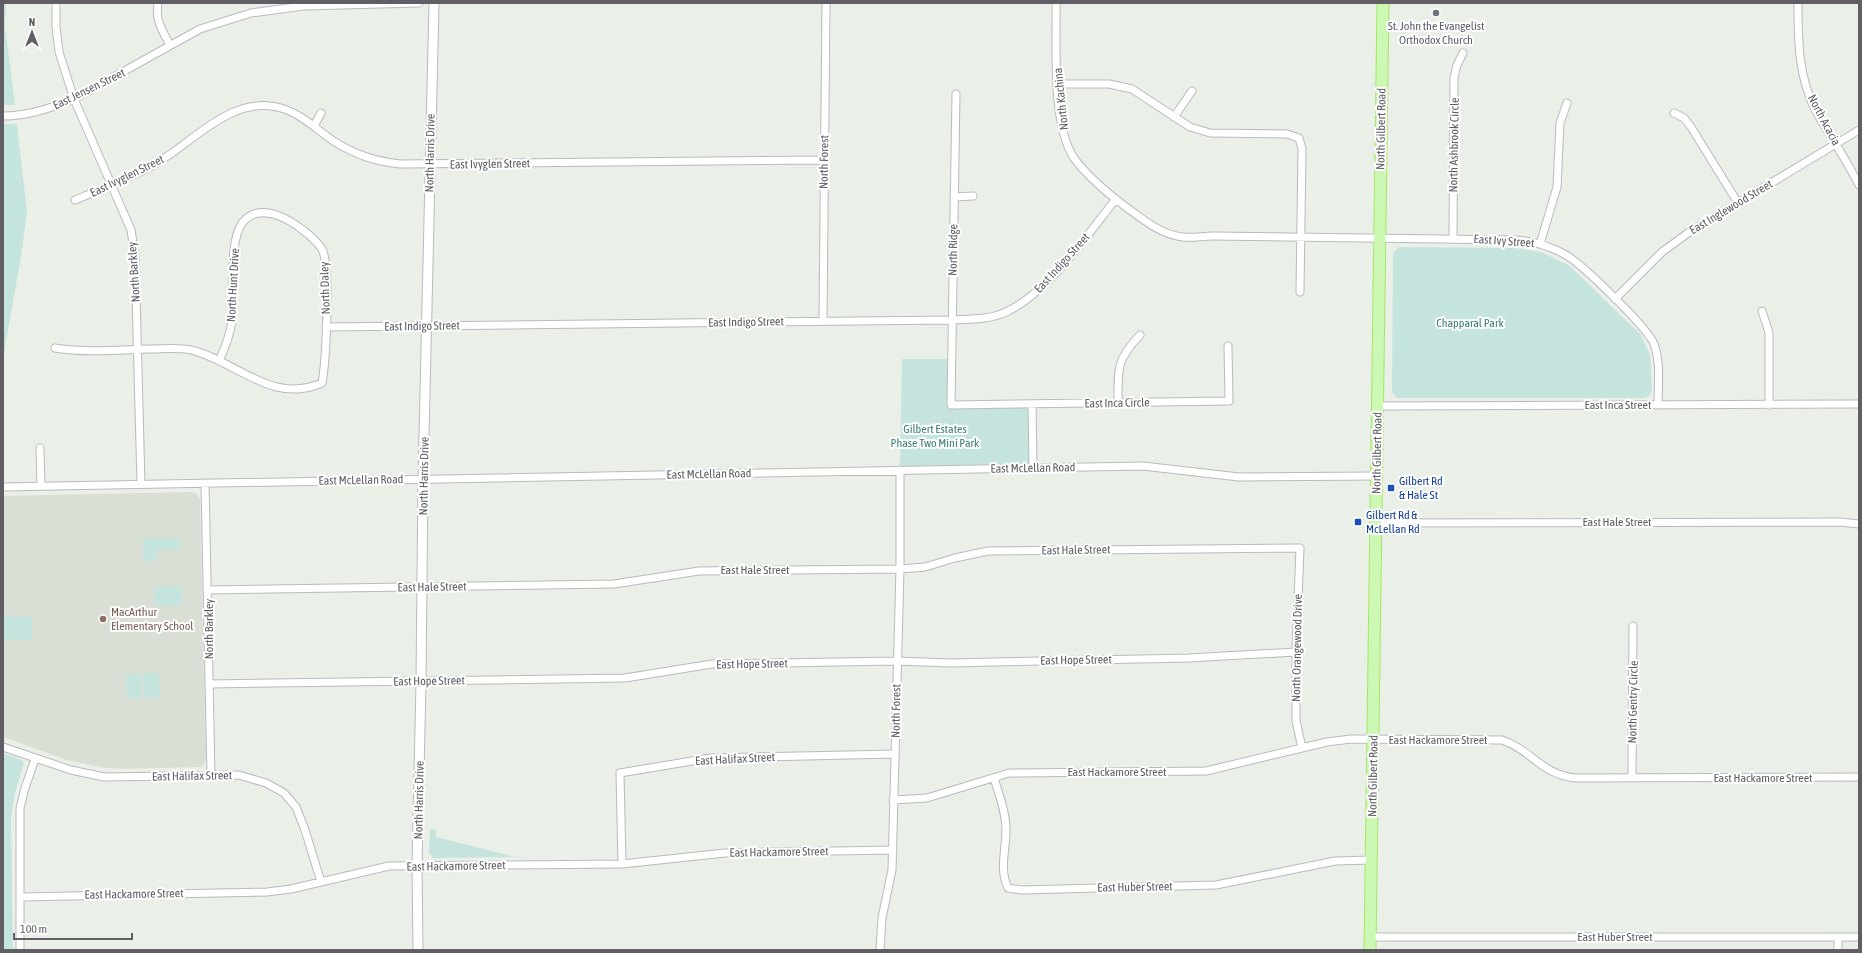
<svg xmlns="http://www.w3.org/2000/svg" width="1862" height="953" font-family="'Asap Condensed',sans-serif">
	<rect width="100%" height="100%" fill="#eaefe7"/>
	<path fill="#dadfd5" d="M191 492 197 494 200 500 206 760 203 765 200 767 121 769 100 767 67 760 3 737V496Z"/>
	<path fill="#c6e4de" d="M3 3H6L5 26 15 105H3Z
		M3 124H17L27 212 21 257 3 358Z
		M1399 247 1514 248 1541 252 1570 266 1641 335 1650 355 1652 392 1649 396 1644 398H1397L1392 392 1393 253Z
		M902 359H951L952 405 1032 404 1033 468 900 470Z
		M143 538H180V550H156V561H143Z
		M182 586V605L155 606 154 587Z
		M3 616H15L16 640H3Z
		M16 616H32V640H16Z
		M144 673H159L160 697H144Z
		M126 674H142V698H127Z
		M3 753 21 760 24 763 15 793 11 818 13 950H3Z
		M430 829 436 830V837L515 857 433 858 429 853Z"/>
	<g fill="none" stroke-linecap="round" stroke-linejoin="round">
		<defs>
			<path id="minor" d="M56 3V27L59 52 74 99 131 230 135 256 141 484
				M158 3C155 20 162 30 170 45
				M1056 3C1057 45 1051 123 1074 158 1087 176 1105 191 1122 204 1140 217 1160 235 1183 237 1193 238 1203 236 1213 236L1516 240C1534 241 1550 246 1566 255 1583 265 1647 327 1654 344 1661 363 1658 385 1658 405
				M1798 3C1798 40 1798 77 1816 111 1830 136 1846 159 1859 185
				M1058 84H1109L1132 89 1190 127 1210 133 1287 134 1299 138 1302 149 1300 292
				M956 94 951 405 1229 401 1228 346
				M1674 113 1684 118 1691 127 1738 203
				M3 116C28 116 51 108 74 99L200 29 251 13 303 6 419 3
				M1174 117 1192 91
				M314 126 321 113
				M954 197 973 196
				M75 200C102 189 130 178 155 164 194 142 232 94 281 108 302 114 317 130 335 142 358 156 375 161 400 164L823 160
				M1453 239 1454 78 1457 65 1463 53
				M1540 244 1557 187 1560 123 1567 103
				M1615 299 1662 252 1688 233 1859 130
				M1762 311 1769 333V405
				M823 321 826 3
				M326 327 951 320C969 319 989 320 1006 312 1049 292 1086 236 1116 199
				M55 348C86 353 118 350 149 349 163 349 178 347 191 350 237 361 271 405 322 383 326 361 331 266 322 249 314 237 293 221 279 216 266 211 253 210 243 222 227 242 236 296 232 321 230 336 225 348 219 361
				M1118 403C1118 369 1116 360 1140 335
				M1032 404 1033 468
				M1377 406 1859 404
				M40 448 41 486
				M205 483 211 776
				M3 487 1143 466 1239 477 1376 476
				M1376 523 1840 522 1859 524
				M209 590 614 584 699 571 900 569 925 567 955 558 988 551 1300 548 1296 652V721L1302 748
				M209 684 625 678 712 664 897 661 950 663 1189 658 1296 652
				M3 747 71 770 104 777 239 775 266 783 284 793 296 807 305 830 321 882
				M994 778C999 795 1006 812 1006 830 1006 850 999 870 1008 888L1022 890 1216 885 1335 861 1371 860
				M1632 778 1633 626
				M893 800 927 798 1009 773 1206 771 1327 742 1351 739 1502 740C1532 750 1541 775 1576 778L1859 777
				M622 864 620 773 710 758 895 754
				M21 897 267 892 291 889 389 866 622 864 725 853 893 850
				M1370 937H1859
				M20 950V808L25 788 35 759
				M880 950 882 918 892 870 900 569V470
				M1838 950V937"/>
			<path id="tertiary" d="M418 950 417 866 421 682 423 479 434 3"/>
			<path id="primary" d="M1370 950 1383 3"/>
		</defs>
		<use href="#minor" stroke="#bbb9bf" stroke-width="9"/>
		<use href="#tertiary" stroke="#bbb9bf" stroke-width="11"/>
		<use href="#primary" stroke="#a5e669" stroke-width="13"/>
		<use href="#minor" stroke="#fff" stroke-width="7"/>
		<use href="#tertiary" stroke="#fff" stroke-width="9"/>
		<use href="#primary" stroke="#ccf8b3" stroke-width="11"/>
	</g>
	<circle fill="#6b7280" stroke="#fff" stroke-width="1.5" cx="1436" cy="13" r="4"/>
	<g fill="#1a4fb4" stroke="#fff" stroke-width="1.5">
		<rect x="1387" y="484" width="8" height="8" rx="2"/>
		<rect x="1354" y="518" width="8" height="8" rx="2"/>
	</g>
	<circle fill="#8d6e63" stroke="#fff" stroke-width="1.5" cx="103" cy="619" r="4"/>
	<g text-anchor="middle" stroke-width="4" stroke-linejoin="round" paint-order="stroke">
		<g font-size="12" fill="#5b616d" stroke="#fff">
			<text x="1436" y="30">St. John the Evangelist<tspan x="1436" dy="14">Orthodox Church</tspan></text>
		</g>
		<g font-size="12" fill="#615e66" stroke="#fff">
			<text transform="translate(89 89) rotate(-26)" y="4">East Jensen Street</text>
			<text transform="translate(1061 99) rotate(-96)" y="4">North Kachina</text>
			<text transform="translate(1824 120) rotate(62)" y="4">North Acacia</text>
			<text transform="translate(1381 129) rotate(-89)" y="4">North Gilbert Road</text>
			<text transform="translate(1454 145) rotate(-89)" y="4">North Ashbrook Circle</text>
			<text transform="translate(430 153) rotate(-89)" y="4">North Harris Drive</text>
			<text transform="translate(824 162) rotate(-89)" y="4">North Forest</text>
			<text transform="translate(490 164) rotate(-1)" y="4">East Ivyglen Street</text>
			<text transform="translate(127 176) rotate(-26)" y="4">East Ivyglen Street</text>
			<text transform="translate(1731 207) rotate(-31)" y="4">East Inglewood Street</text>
			<text transform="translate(1504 241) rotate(4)" y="4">East Ivy Street</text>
			<text transform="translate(953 250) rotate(-89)" y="4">North Ridge</text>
			<text transform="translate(1062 263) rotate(-48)" y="4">East Indigo Street</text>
			<text transform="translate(134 272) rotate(-94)" y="4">North Barkley</text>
			<text transform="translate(233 285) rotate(-87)" y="4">North Hunt Drive</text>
			<text transform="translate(325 288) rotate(-92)" y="4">North Daley</text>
			<text transform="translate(746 322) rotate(-1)" y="4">East Indigo Street</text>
			<text transform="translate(422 326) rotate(-1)" y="4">East Indigo Street</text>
			<text transform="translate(1117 403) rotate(-1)" y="4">East Inca Circle</text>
			<text x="1618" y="409">East Inca Street</text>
			<text transform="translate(1377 453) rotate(-89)" y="4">North Gilbert Road</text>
			<text transform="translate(1033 468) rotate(-1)" y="4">East McLellan Road</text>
			<text transform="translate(709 474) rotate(-1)" y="4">East McLellan Road</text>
			<text transform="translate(424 476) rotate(-89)" y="4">North Harris Drive</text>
			<text transform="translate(361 480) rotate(-1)" y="4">East McLellan Road</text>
			<text x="1617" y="526">East Hale Street</text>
			<text transform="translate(1076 550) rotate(-1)" y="4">East Hale Street</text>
			<text x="755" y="574">East Hale Street</text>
			<text transform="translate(432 587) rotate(-1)" y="4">East Hale Street</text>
			<text transform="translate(209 629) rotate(-90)" y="4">North Barkley</text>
			<text transform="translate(1297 648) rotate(-89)" y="4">North Orangewood Drive</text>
			<text transform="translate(1076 660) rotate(-1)" y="4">East Hope Street</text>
			<text transform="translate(752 664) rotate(-1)" y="4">East Hope Street</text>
			<text transform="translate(429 681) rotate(-1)" y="4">East Hope Street</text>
			<text transform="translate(1633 702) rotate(-89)" y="4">North Gentry Circle</text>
			<text transform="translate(896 711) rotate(-89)" y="4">North Forest</text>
			<text x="1438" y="744">East Hackamore Street</text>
			<text transform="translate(735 759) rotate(-3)" y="4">East Halifax Street</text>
			<text x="1117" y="776">East Hackamore Street</text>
			<text transform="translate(192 776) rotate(-1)" y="4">East Halifax Street</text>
			<text transform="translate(1373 776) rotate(-89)" y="4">North Gilbert Road</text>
			<text x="1763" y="782">East Hackamore Street</text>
			<text transform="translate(419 800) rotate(-89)" y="4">North Harris Drive</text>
			<text transform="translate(779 852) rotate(-1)" y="4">East Hackamore Street</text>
			<text transform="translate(456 866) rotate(-1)" y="4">East Hackamore Street</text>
			<text transform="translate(1135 887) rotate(-1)" y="4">East Huber Street</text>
			<text transform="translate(134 894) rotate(-1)" y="4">East Hackamore Street</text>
			<text x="1615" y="941">East Huber Street</text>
		</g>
		<g font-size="12" fill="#3c7f75" stroke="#fff">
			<text x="1470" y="327">Chapparal Park</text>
			<text x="935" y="433">Gilbert Estates<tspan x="935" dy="14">Phase Two Mini Park</tspan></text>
		</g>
		<g font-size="12" fill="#164399" stroke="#fff" text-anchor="start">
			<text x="1399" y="485">Gilbert Rd<tspan x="1399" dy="14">&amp; Hale St</tspan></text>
			<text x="1366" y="519">Gilbert Rd &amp;<tspan x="1366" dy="14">McLellan Rd</tspan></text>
		</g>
		<g font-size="12" fill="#785e54" stroke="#fff" text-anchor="start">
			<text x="111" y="616">MacArthur<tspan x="111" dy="14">Elementary School</tspan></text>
		</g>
	</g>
	<rect width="1862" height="953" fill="none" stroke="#615e66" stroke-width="8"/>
	<g transform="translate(32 32)" stroke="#ffffff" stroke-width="3" paint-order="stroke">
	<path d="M0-3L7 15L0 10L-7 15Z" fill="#615e66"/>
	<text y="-6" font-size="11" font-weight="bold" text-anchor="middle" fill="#615e66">N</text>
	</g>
	<path d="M14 933v6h118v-6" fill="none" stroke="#615e66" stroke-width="2"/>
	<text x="20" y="933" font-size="12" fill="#615e66" stroke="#ffffff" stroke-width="3" paint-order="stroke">100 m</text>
</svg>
